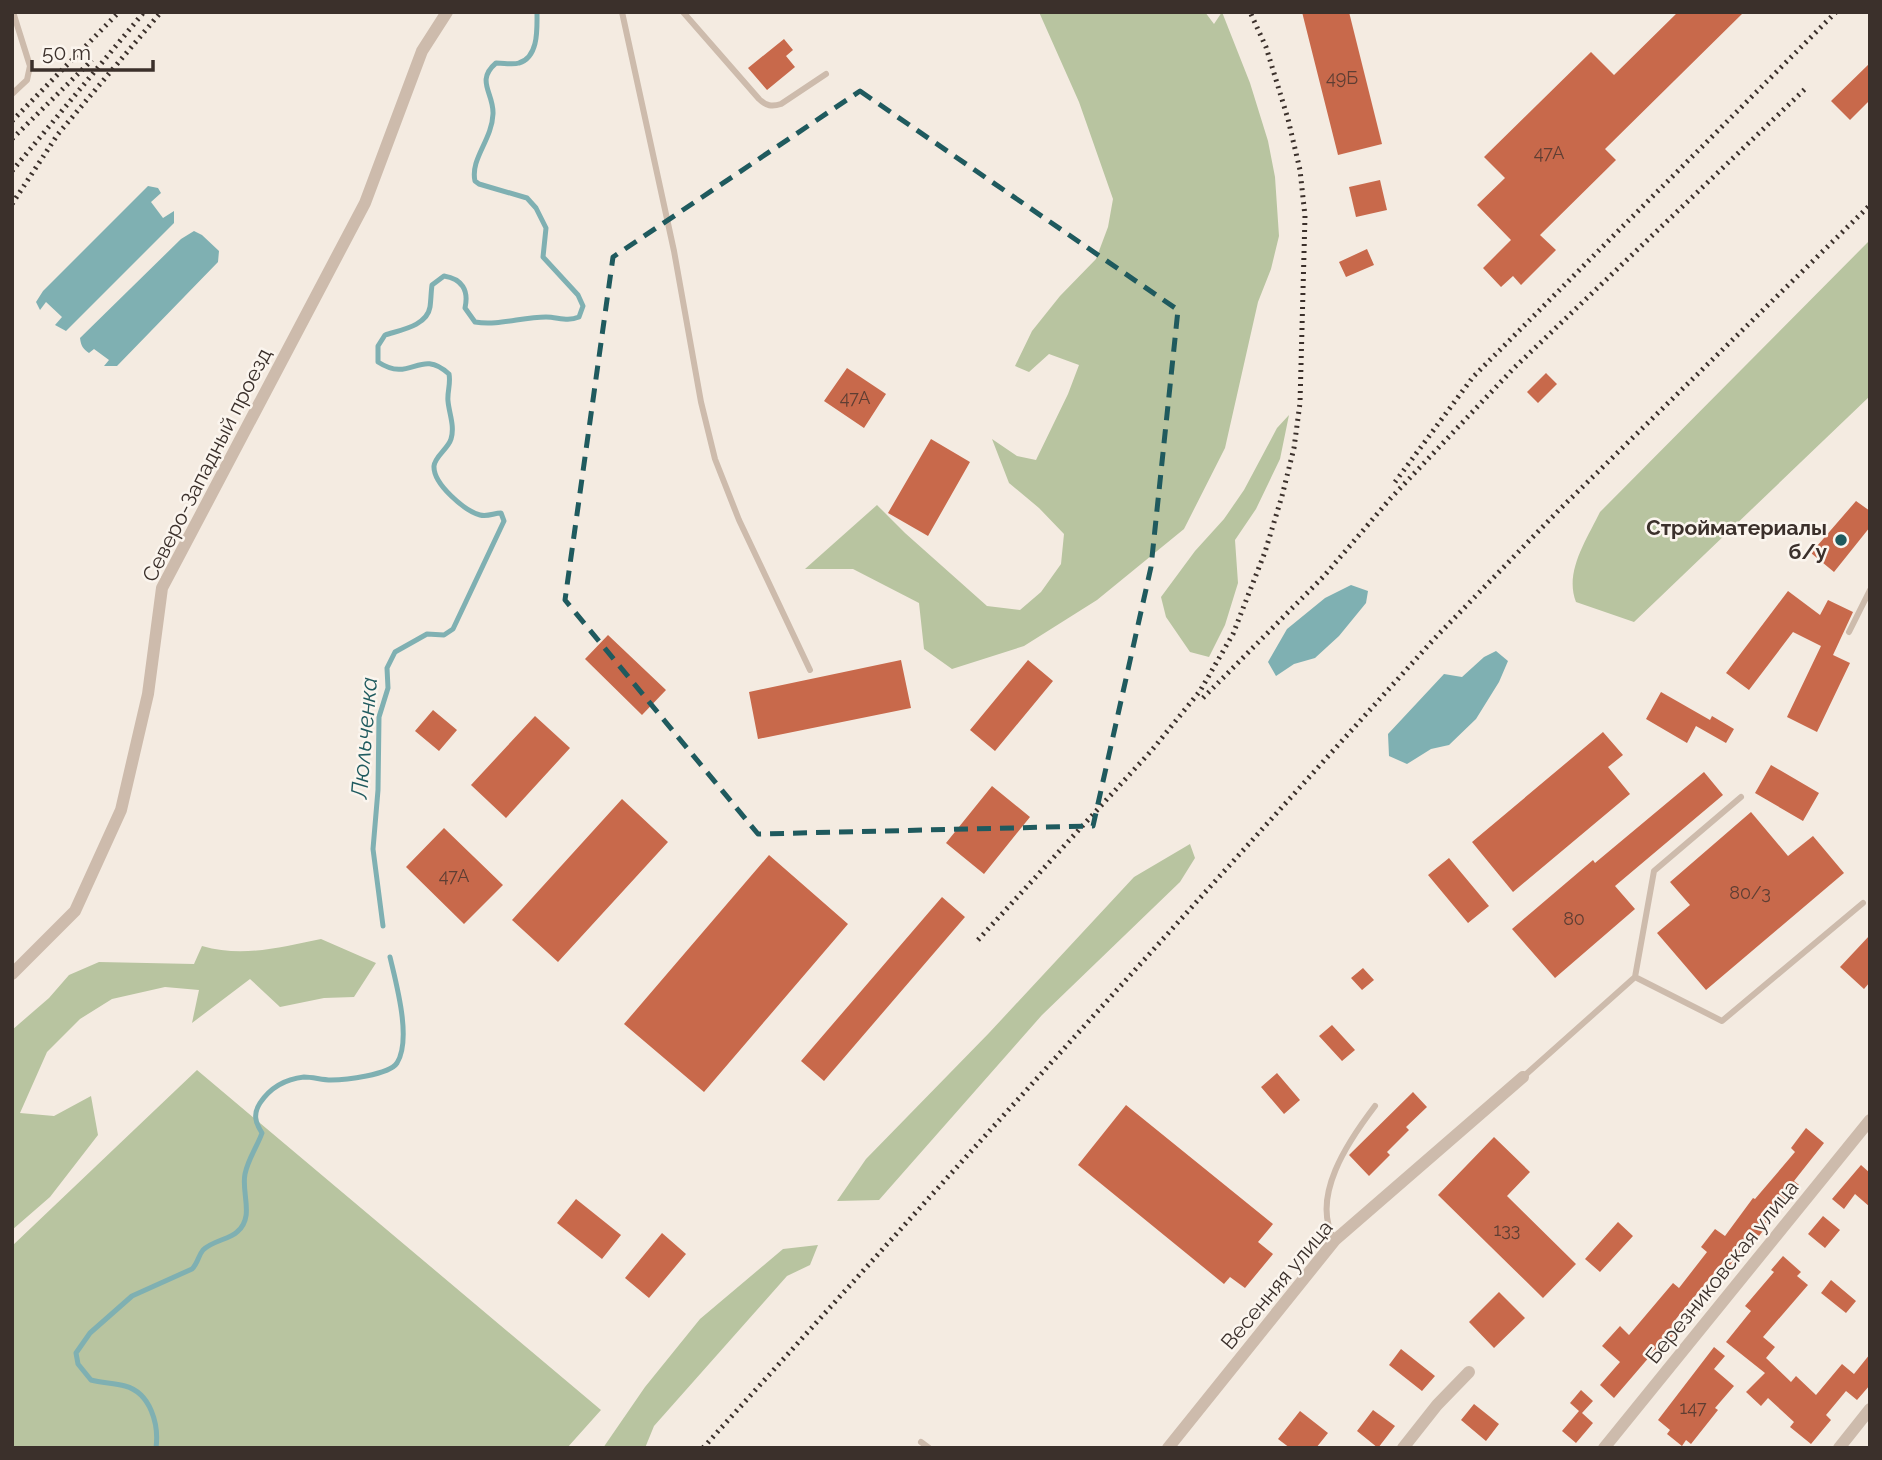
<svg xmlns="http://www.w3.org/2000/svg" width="1882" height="1460" font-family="Raleway,sans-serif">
	<rect width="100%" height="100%" fill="#f4ebe1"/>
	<path fill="#b8c4a0" d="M1039 12H1205L1214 24 1222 12 1250 83 1268 141 1275 177 1279 236 1271 269 1258 302 1225 448 1184 529 1097 600 1024 646 952 669 924 649 919 603 853 569H805L877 505 905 533 987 606 1020 610 1041 592 1061 564 1064 534 1039 508 1009 483 992 439 1017 456 1036 460 1068 394 1079 365 1049 354 1029 372 1015 366 1032 331 1060 296 1096 259 1108 227 1113 199 1079 102Z
		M1870 240V396L1634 622 1576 602C1564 572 1587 539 1600 512Z
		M1289 415 1280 459 1256 509 1235 540 1238 583 1225 625 1209 657 1190 652 1166 617 1161 597 1195 551 1224 519 1244 490 1277 428Z
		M1190 844 1195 858 1180 882 1042 1015 879 1200 837 1201 866 1159 989 1033 1134 877Z
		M321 939 376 963 354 997 324 998 280 1007 250 979 192 1023 199 990 165 987 112 999 80 1019 47 1052 20 1113 54 1116 91 1096 98 1135 50 1197 12 1230V1030L49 998 69 975 99 962 194 964 202 946C243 958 281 947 321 939Z
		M197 1070 601 1410 567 1448H12V1246Z
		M818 1245 810 1265 787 1276 654 1426 645 1448H603L645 1387 700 1319 783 1249Z"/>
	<path fill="#7fb0b2" d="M148 186 158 188 161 193 151 202 163 218 174 211V223L66 331 55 325 62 317 46 302 40 310 36 302 43 291Z
		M194 231 202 235 219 251 218 262 117 366H104L109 360 94 349 89 353C83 349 81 346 80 338L181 239Z
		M1351 585 1368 591 1366 603 1339 636 1315 658 1294 664 1276 676 1268 662 1287 629 1325 598Z
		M1496 651 1508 661 1499 682 1476 719 1449 745 1431 749 1407 764 1389 756 1388 734 1444 674 1462 677 1484 657Z"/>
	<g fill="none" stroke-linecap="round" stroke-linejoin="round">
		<path stroke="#7fb0b2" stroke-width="5" d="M383 926 373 849 378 790 379 717 388 688 387 668 395 652 427 634 444 635 453 629 504 521 501 513C494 513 488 517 480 515 465 511 433 484 434 466 435 456 448 449 451 439 455 426 449 413 448 401 447 392 451 384 449 374 419 347 412 384 378 362V346L385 335C400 330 427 326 430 307 431 300 431 292 432 285L444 276C462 279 469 290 465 308L475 322C498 326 522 317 546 317 558 317 567 322 579 317L583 306 578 295 543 257 546 228 536 208 527 198 479 184 475 181C470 159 492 140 493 114 494 93 475 81 496 63 504 63 513 65 519 63 539 57 537 28 537 12
			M156 1448C159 1425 151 1393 125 1386 114 1383 102 1383 91 1380L78 1364 76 1353 90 1333 132 1296 192 1269C198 1263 198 1256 203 1250 212 1241 230 1239 237 1232 255 1217 241 1193 245 1174 248 1159 257 1147 262 1133 255 1122 253 1114 260 1103 270 1088 286 1079 304 1077 313 1077 322 1080 331 1080 345 1080 389 1075 397 1063 412 1039 396 983 390 957"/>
	</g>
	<path fill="#c8694b" d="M1302 12H1349L1382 144 1338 155Z
		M1678 12H1744L1605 149 1616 160 1540 235 1556 250 1521 285 1513 276 1501 287 1483 268 1511 240 1477 205 1505 178 1484 157 1591 52 1614 75Z
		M784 39 793 50 786 56 795 67 767 90 748 68Z
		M1870 63V100L1850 120 1831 101Z
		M1380 180 1387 210 1356 217 1349 187Z
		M1367 249 1374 265 1346 277 1339 262Z
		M847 368 886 394 864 428 824 401Z
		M1546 373 1557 384 1538 403 1527 392Z
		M931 439 970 462 928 536 888 513Z
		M1856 501 1870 511V527L1834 572 1811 553Z
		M1788 591 1820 615 1828 600 1853 612 1833 655 1850 663 1817 732 1787 717 1821 646 1793 632 1749 690 1726 673Z
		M608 635 666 690 642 715 585 659Z
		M901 660 911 708 758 739 749 692Z
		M1028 660 1053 681 995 751 970 730Z
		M1661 692 1710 720 1712 716 1734 729 1726 743 1696 726 1687 743 1646 719Z
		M433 710 457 730 439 751 415 731Z
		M535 716 570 748 506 818 471 785Z
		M1603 732 1623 755 1608 767 1630 794 1513 892 1472 842Z
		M1771 765 1819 793 1803 821 1755 793Z
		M1704 772 1723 795 1615 886 1635 909 1555 978 1512 929 1593 860 1595 863Z
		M992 786 1030 817 984 874 946 843Z
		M622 799 668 842 558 962 512 920Z
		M1751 812 1788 856 1813 836 1844 873 1706 990 1657 933 1690 905 1670 882Z
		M444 828 503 885 464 924 406 867Z
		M769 855 848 924 704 1092 624 1024Z
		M1449 858 1489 906 1468 923 1428 875Z
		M942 897 965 917 824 1081 801 1061Z
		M1870 935V982L1864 989 1840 967Z
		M1363 968 1374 980 1362 990 1351 978Z
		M1332 1025 1355 1050 1342 1061 1319 1036Z
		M1277 1073 1300 1100 1284 1114 1261 1087Z
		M1413 1092 1427 1107 1406 1127 1409 1130 1387 1152 1390 1155 1369 1176 1349 1155Z
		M1126 1105 1273 1224 1258 1242 1273 1254 1245 1288 1230 1277 1224 1284 1078 1165Z
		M1806 1128 1824 1143 1794 1181 1799 1185 1759 1236 1755 1234 1730 1265 1724 1261 1676 1319 1683 1324 1666 1343 1663 1341 1614 1398 1600 1385 1620 1362 1602 1346 1620 1326 1629 1335 1673 1283 1679 1288 1707 1252 1701 1247 1715 1229 1725 1236 1753 1198 1755 1199 1795 1152 1791 1148Z
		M1494 1137 1530 1172 1507 1196 1576 1264 1543 1298 1438 1195Z
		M1861 1165 1870 1173V1207L1855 1194 1844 1209 1832 1199Z
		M576 1199 621 1235 602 1259 557 1223Z
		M1823 1216 1840 1230 1825 1248 1808 1234Z
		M1618 1222 1633 1236 1600 1272 1585 1259Z
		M662 1233 686 1254 649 1298 625 1278Z
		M1783 1256 1801 1272 1797 1276 1808 1285 1763 1337 1775 1347 1766 1358 1791 1382 1796 1376 1816 1395 1842 1364 1854 1374 1870 1354V1385L1857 1400 1846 1391 1826 1415 1831 1420 1811 1444 1790 1427 1794 1422 1768 1398 1761 1406 1746 1392 1765 1373 1726 1342 1751 1311 1745 1306 1774 1272 1771 1270Z
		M1831 1280 1856 1301 1846 1313 1821 1293Z
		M1499 1292 1525 1318 1494 1348 1469 1322Z
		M1714 1347 1725 1356 1714 1369 1734 1386 1715 1408 1718 1410 1691 1444 1686 1440 1682 1446 1667 1434 1670 1430 1658 1420Z
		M1401 1349 1435 1376 1422 1391 1389 1365Z
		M1581 1390 1593 1401 1582 1413 1593 1423 1576 1443 1562 1431 1579 1411 1570 1403Z
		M1474 1404 1499 1424 1486 1441 1461 1420Z
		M1373 1410 1395 1426 1378 1448 1357 1431Z
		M1300 1411 1328 1433 1316 1448H1290L1278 1439Z"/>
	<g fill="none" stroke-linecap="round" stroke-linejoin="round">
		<path stroke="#cdbbac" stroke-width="6" d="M622 12 674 251 701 402 715 459 739 520 810 670
			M683 12 759 99C766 106 772 107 781 104L826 74
			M12 94 27 80 30 66 13 12
			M1849 632 1870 590
			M1635 977 1722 1021 1863 903
			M1523 1077 1635 977 1654 871 1741 797
			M1335 1240C1309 1198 1349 1140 1375 1106
			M921 1442 929 1448"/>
		<path stroke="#cdbbac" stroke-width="12" d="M12 974 75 911 121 810 148 694 162 588 365 203 422 51 447 12
			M1168 1448 1335 1240 1523 1077
			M1403 1448 1437 1405 1469 1372
			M1604 1448 1870 1120
			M1839 1448 1870 1409"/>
		<path stroke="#3b302b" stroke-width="5" stroke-dasharray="2 5" stroke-linecap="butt" d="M12 121 119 12
			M12 139 92 60
			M12 171 144 12
			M12 204 58 134 161 12
			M1395 482 1473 377 1836 12
			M1203 698 1324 576 1390 499 1514 368 1806 88
			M978 940 1152 750 1200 691 1233 634 1265 552 1282 496 1294 448 1300 403 1305 216 1300 170 1288 119 1266 47 1250 12
			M703 1448 1434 639 1559 510 1870 205"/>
	</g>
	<path fill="none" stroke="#1f5a5e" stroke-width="5" stroke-dasharray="14 9" stroke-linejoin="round" d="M860 91 1178 310 1151 567 1093 826 758 834 565 600 613 257Z"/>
	<circle fill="#1f5a5e" stroke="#fbf5ee" stroke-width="2.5" cx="1841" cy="540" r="7"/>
	<g text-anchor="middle" stroke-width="5" stroke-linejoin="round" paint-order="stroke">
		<g font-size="18" fill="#5e3e33">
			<text x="1342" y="84">49Б</text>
			<text x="1549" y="159">47А</text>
			<text x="855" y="404">47А</text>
			<text x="454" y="882">47А</text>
			<text x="1750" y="899">80/3</text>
			<text x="1574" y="925">80</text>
			<text x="1507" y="1236">133</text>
			<text x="1693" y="1414">147</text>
		</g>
		<g font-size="21" fill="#3b302b" stroke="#fbf5ee">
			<text transform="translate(207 465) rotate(-63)" y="7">Северо-Западный проезд</text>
			<text transform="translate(1722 1272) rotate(-51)" y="7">Березниковская улица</text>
			<text transform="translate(1277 1285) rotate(-50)" y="7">Весенняя улица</text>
		</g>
		<g font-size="21" font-weight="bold" fill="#3b302b" stroke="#fbf5ee" text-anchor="end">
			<text x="1827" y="535">Стройматериалы<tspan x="1827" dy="24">б/у</tspan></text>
		</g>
		<g font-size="23" font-style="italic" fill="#1f5a5e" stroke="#fbf5ee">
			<text transform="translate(364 738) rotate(-85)" y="8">Люльченка</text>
		</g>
	</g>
	<rect width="1882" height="1460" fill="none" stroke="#3b302b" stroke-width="28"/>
	<path d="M32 60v10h121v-10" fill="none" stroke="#3b302b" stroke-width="3.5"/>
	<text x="42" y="60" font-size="21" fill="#3b302b" stroke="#fbf5ee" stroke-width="5" paint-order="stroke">50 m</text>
</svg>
